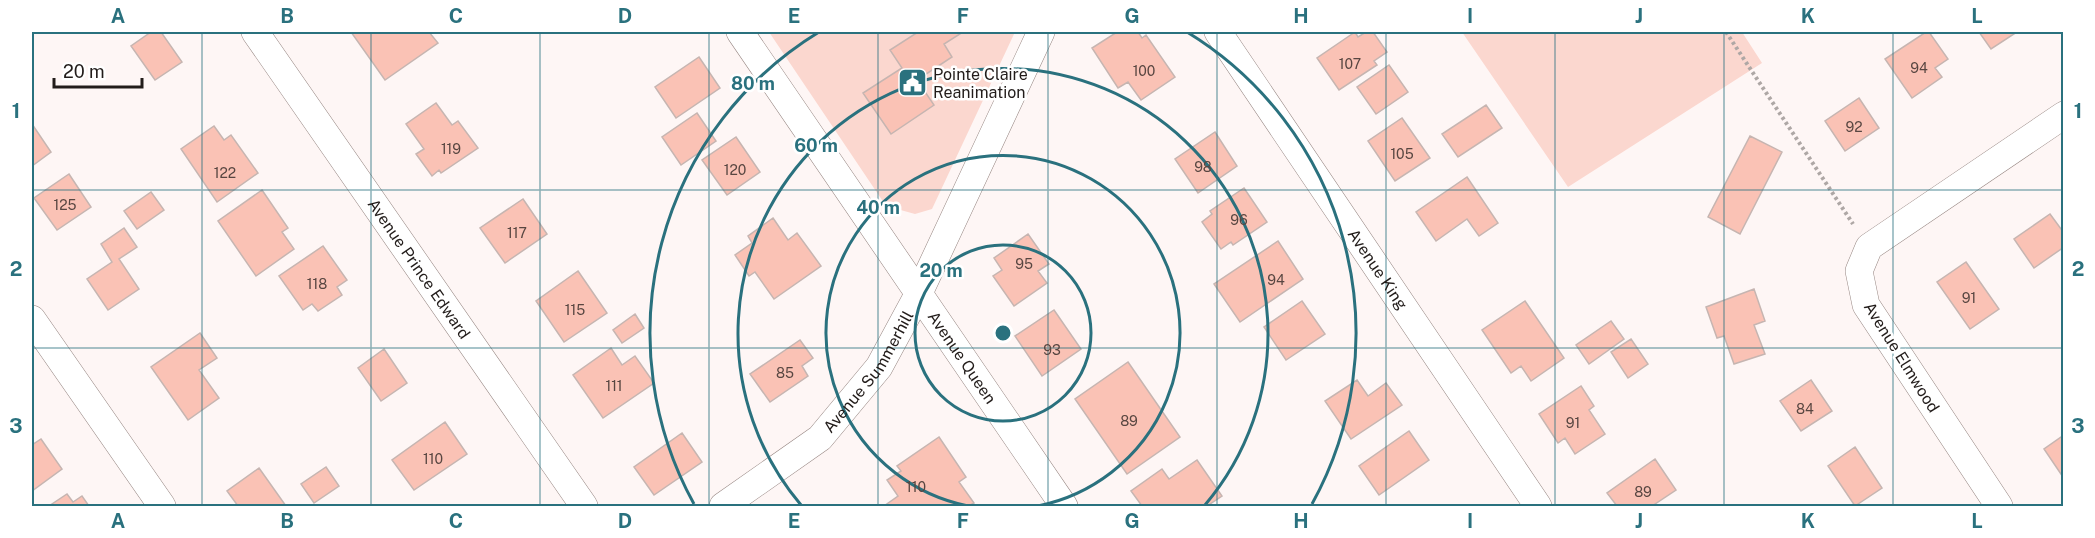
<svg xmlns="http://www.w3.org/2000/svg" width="2095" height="538" font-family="'Public Sans',sans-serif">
	<rect width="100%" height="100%" fill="#fef6f5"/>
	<path fill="#fbd7cf" d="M769 32H1015L932 209 915 214 886 206Z
		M1462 32H1742L1762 63 1568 187Z"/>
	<path fill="#fac2b5" stroke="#c6b5b1" stroke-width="1.5" d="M151 32H161L182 62 155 80 131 46Z
		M351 32H429L438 43 385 80Z
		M918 32H963L944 44 952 57 917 80 934 105 891 134 863 93 902 68 890 50Z
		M1117 32H1138L1142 38 1146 35 1175 77 1141 100 1128 82 1118 88 1092 48Z
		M1355 32 1358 37 1366 32H1373L1387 52 1374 61 1377 65 1339 90 1317 58Z
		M1926 32H1929L1948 59 1935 68 1942 77 1912 98 1885 59Z
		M1979 32H2017L1991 49Z
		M699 57 720 88 676 118 655 87Z
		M1389 65 1408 92 1376 114 1357 87Z
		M1859 98 1879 128 1845 151 1825 121Z
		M436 103 452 125 458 121 478 148 441 173 439 170 432 176 416 154 424 149 406 124Z
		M1486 105 1502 128 1458 157 1442 134Z
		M697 113 716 141 681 165 662 137Z
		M1402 118 1430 158 1395 181 1368 141Z
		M32 124 51 152 32 166Z
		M214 126 224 140 231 135 258 173 217 202 181 149Z
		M1215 132 1237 166 1198 193 1175 159Z
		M1750 136 1782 152 1740 234 1708 217Z
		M736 137 760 172 727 195 702 160Z
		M69 174 91 207 57 230 34 198Z
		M1467 177 1498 223 1479 236 1467 219 1436 241 1416 212Z
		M1244 188 1267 222 1233 245 1231 242 1221 249 1202 222 1212 214 1210 211Z
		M262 190 288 228 282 232 294 249 256 276 218 221Z
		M151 192 164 210 137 229 124 211Z
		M523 199 547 234 505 263 480 228Z
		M2050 214 2064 233V247L2034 268 2014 239Z
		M773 218 788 240 797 233 821 266 774 299 755 272 749 276 735 255 752 243 748 236Z
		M124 228 137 247 119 259 139 289 108 310 87 279 112 262 101 244Z
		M1028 234 1049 264 1038 271 1047 283 1014 306 993 276 1002 270 994 258Z
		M1278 241 1303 279 1240 322 1214 284Z
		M323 246 347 280 337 287 342 295 318 311 312 304 303 310 279 276Z
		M1966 262 1999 309 1970 329 1937 282Z
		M578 271 607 313 564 342 536 301Z
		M1754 289 1765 321 1754 325 1765 354 1734 364 1724 336 1717 338 1706 307Z
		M1302 301 1325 334 1286 360 1264 327Z
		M1525 301 1564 358 1531 381 1521 366 1511 373 1482 330Z
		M1054 310 1081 349 1042 376 1015 336Z
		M635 314 644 328 622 343 613 330Z
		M1611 321 1624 339 1589 364 1576 345Z
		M200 333 217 358 199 370 219 398 188 420 151 367Z
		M1631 339 1648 364 1628 378 1611 352Z
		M800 340 813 358 802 366 808 376 770 402 750 374Z
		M611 348 622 365 635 356 654 383 603 418 573 375Z
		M384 349 407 383 381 401 358 368Z
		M1128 362 1180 437 1127 474 1075 399Z
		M1357 380 1368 396 1386 383 1402 405 1351 439 1325 401Z
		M1811 380 1832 411 1801 431 1780 401Z
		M1581 386 1594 406 1589 410 1605 434 1575 454 1565 438 1558 443 1539 414Z
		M445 422 467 454 414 490 392 460Z
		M1409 431 1429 460 1379 495 1359 466Z
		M682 433 702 462 654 495 634 467Z
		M2064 435V476L2063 477 2044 449Z
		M939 437 966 477 959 482 974 503 969 506H884L898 496 887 480 901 471 897 466Z
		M41 439 62 469 32 491V445Z
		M1855 447 1882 488 1855 506 1828 466Z
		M1655 459 1676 490 1652 506H1617L1607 493Z
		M1197 460 1222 496 1207 506H1142L1131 491 1162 469 1169 479Z
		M326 467 339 486 314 503 301 484Z
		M259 468 286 506H238L227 491Z
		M67 494 73 502 82 496 89 506H49Z"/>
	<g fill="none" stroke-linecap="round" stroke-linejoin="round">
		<defs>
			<g id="minor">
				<path id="s1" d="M255 32 584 506"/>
				<path id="s2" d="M740 32 1064 506"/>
				<path id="s3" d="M1218 32 1538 506"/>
				<path d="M32 319 162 506"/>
				<path id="s4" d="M723 506 820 438 879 367 919 293 1041 32"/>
				<path d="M1999 506 1866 305 1859 271 1869 247 2064 115"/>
			</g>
		</defs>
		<use href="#minor" stroke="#958581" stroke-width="28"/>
		<path stroke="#aea7a5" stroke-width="4" stroke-dasharray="3 3" stroke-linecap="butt" d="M1726 32 1853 224"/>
		<use href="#minor" stroke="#fff" stroke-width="27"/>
	</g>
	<path fill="none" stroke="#2a717e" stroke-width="1.5" stroke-opacity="0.55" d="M202 32V506M371 32V506M540 32V506M709 32V506M878 32V506M1048 32V506M1217 32V506M1386 32V506M1555 32V506M1724 32V506M1893 32V506M32 190H2064M32 348H2064"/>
	<g fill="none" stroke="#2a717e" stroke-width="3">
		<circle cx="1003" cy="333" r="88"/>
		<path d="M968 506A177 177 0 1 1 1038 506"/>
		<path d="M801 505A265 265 0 1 1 1205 505"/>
		<path d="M694 504A353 353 0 0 1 819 32M1187 32A353 353 0 0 1 1312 504"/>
	</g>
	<defs>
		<symbol id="civic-square" viewBox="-11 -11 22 22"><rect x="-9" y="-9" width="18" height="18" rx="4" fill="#2a717e" stroke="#fff"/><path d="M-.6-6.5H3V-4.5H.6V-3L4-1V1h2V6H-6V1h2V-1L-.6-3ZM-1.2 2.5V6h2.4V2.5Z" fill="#fff"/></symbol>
	</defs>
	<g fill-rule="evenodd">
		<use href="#civic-square" x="896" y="66" width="33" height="33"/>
	</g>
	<g text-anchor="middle" stroke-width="5" stroke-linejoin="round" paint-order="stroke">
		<g font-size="14" fill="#584641">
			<text x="1350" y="69">107</text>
			<text x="1919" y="73">94</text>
			<text x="1144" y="76">100</text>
			<text x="1854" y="132">92</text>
			<text x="451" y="154">119</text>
			<text x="1402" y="159">105</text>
			<text x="1203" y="172">98</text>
			<text x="735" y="175">120</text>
			<text x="225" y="178">122</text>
			<text x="65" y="210">125</text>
			<text x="1239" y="225">96</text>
			<text x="517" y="238">117</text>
			<text x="1024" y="269">95</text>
			<text x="1276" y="285">94</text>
			<text x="317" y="289">118</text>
			<text x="1969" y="303">91</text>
			<text x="575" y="315">115</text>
			<text x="1052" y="355">93</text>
			<text x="785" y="378">85</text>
			<text x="614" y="391">111</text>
			<text x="1805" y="414">84</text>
			<text x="1129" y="426">89</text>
			<text x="1573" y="428">91</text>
			<text x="433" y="464">110</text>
			<text x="916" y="492">110</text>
			<text x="1643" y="497">89</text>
		</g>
		<g font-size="16" fill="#221c1a" stroke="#fff" text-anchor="start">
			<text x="933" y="80">Pointe Claire<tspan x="933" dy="18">Reanimation</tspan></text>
		</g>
		<g font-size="16" fill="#221c1a" stroke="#fff">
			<text dy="6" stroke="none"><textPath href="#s1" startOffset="288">Avenue Prince Edward</textPath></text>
			<text dy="6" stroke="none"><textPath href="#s3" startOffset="286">Avenue King</textPath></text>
			<text transform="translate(1902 357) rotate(58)" y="6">Avenue Elmwood</text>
			<text dy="6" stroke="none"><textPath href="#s2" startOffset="394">Avenue Queen</textPath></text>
			<text dy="6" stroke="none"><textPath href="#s4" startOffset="201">Avenue Summerhill</textPath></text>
		</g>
	</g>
	<circle cx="1003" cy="333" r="9" fill="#2a717e" stroke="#fff" stroke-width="3"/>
	<g font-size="18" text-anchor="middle" font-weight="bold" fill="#2a717e" stroke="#fff" stroke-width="5" stroke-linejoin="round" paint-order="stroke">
		<text x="753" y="90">80 m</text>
		<text x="816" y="152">60 m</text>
		<text x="878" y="214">40 m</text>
		<text x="941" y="277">20 m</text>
	</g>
	<rect width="2095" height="538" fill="none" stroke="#ffffff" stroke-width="66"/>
	<path d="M54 78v9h88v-9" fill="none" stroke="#221c1a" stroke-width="3"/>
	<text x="63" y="78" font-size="18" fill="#221c1a" stroke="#ffffff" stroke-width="4.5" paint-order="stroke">20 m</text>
	<rect x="33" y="33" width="2029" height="472" fill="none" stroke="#2a717e" stroke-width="2"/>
	<g font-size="20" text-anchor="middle" font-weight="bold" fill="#2a717e">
		<text x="118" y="23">A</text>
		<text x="287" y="23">B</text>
		<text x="456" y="23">C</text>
		<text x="625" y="23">D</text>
		<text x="794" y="23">E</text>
		<text x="963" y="23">F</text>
		<text x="1132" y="23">G</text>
		<text x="1301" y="23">H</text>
		<text x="1470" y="23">I</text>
		<text x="1639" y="23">J</text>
		<text x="1808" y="23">K</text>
		<text x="1977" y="23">L</text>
		<text x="16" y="118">1</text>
		<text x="2078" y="118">1</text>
		<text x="16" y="276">2</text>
		<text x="2078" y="276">2</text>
		<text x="16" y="433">3</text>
		<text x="2078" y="433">3</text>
		<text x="118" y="528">A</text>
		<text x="287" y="528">B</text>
		<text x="456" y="528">C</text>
		<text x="625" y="528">D</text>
		<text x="794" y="528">E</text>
		<text x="963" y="528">F</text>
		<text x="1132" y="528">G</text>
		<text x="1301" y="528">H</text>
		<text x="1470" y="528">I</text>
		<text x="1639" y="528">J</text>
		<text x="1808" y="528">K</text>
		<text x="1977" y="528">L</text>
	</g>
</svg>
